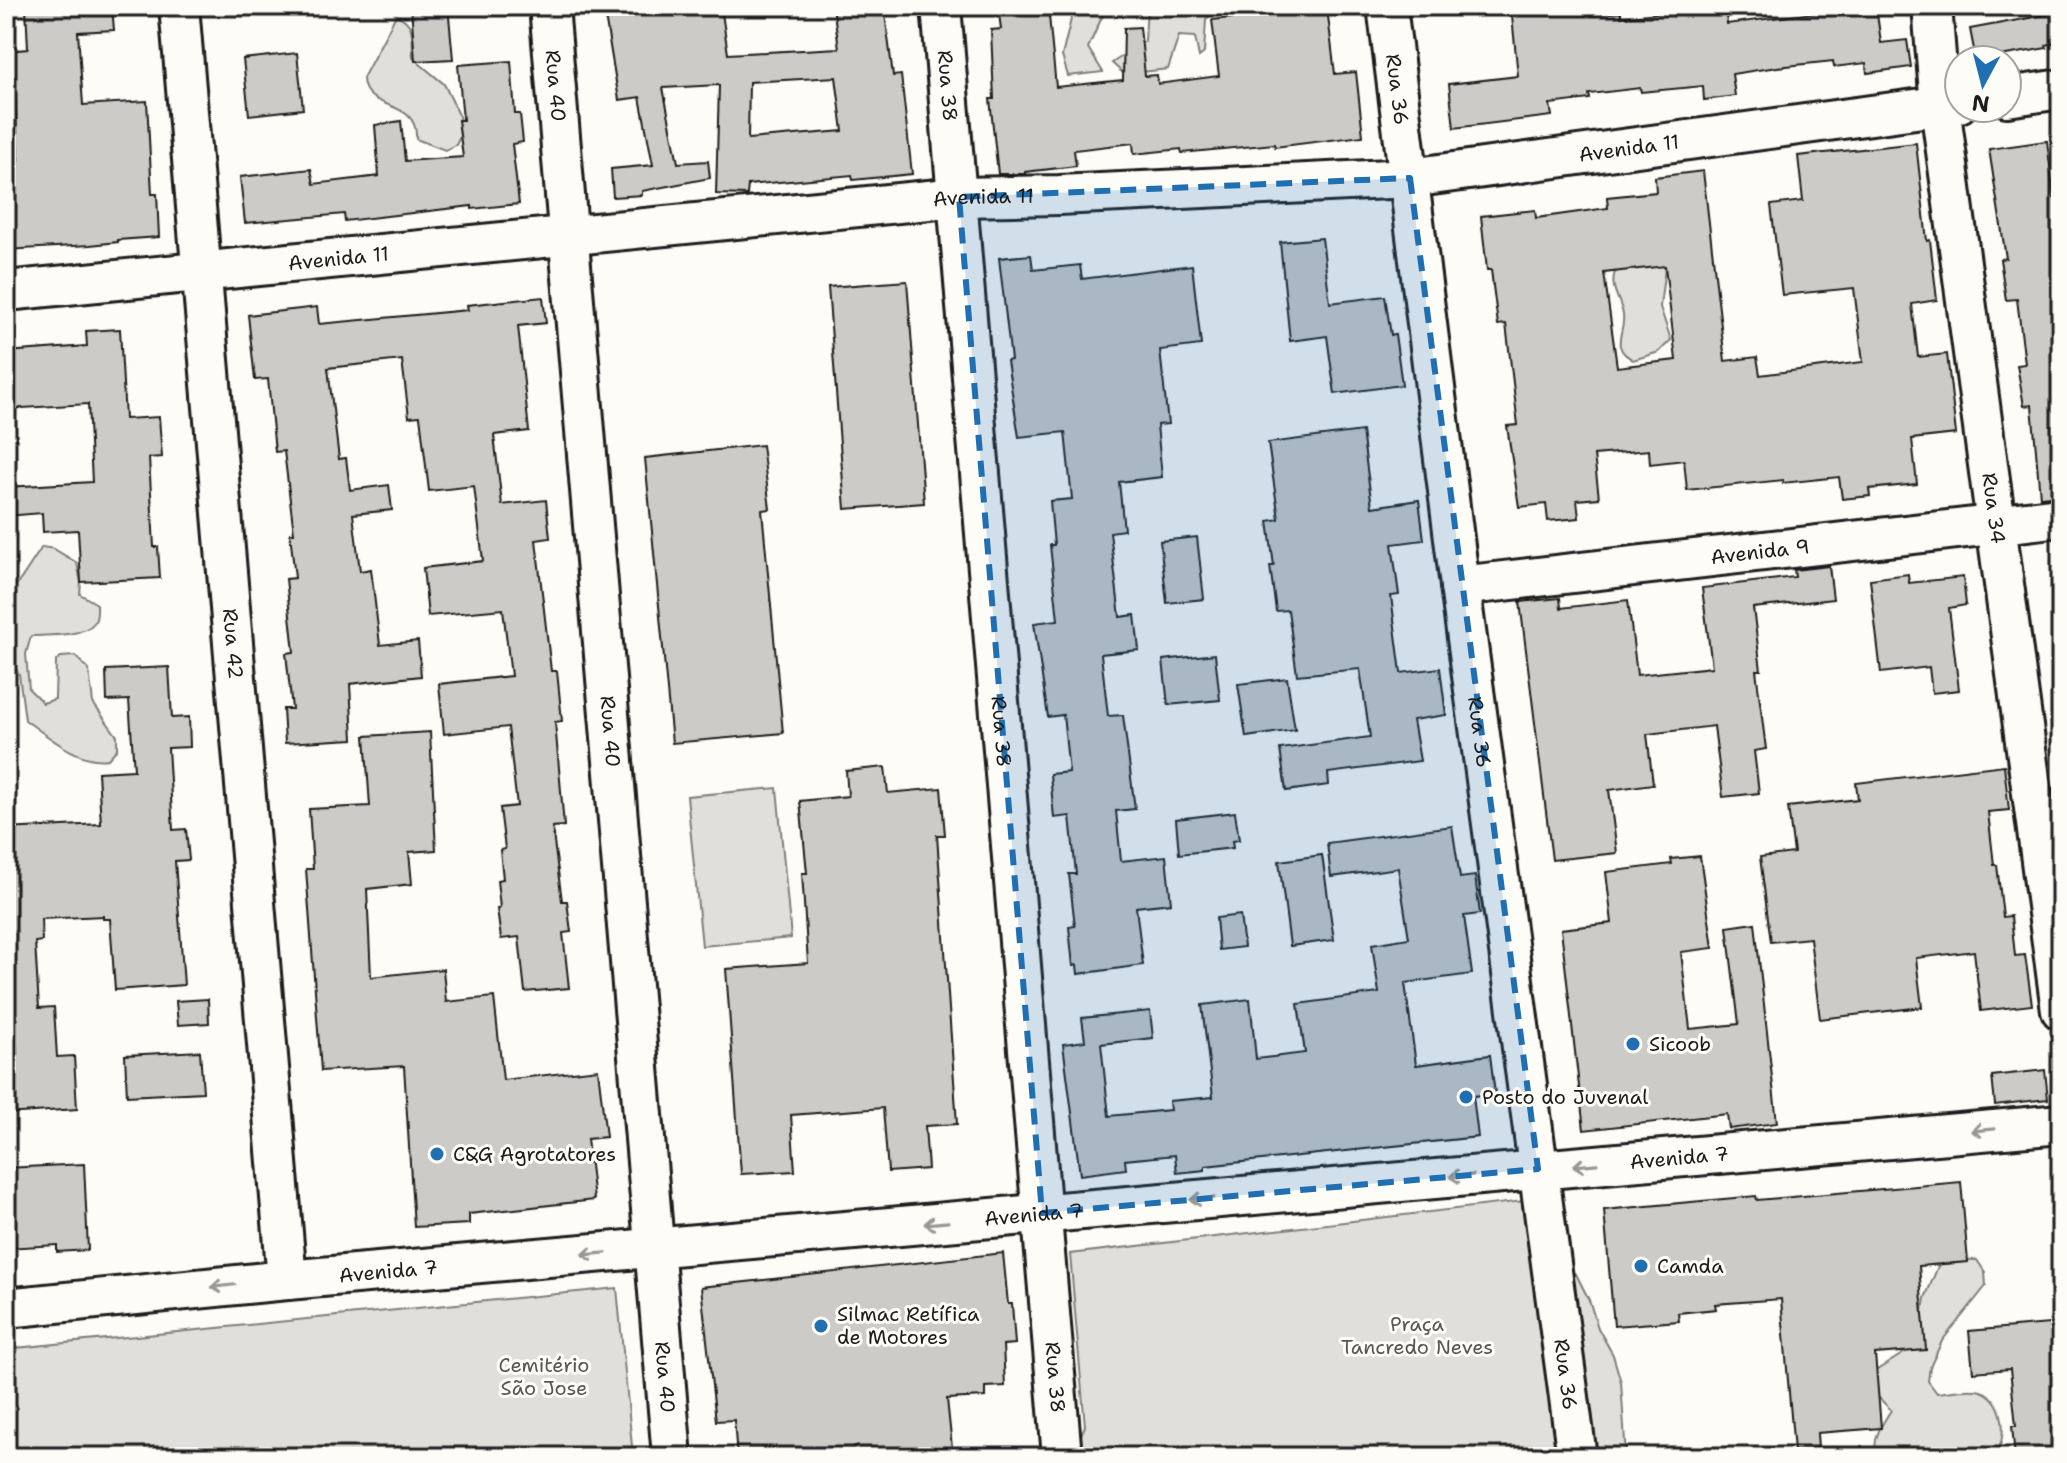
<svg xmlns="http://www.w3.org/2000/svg" width="2067" height="1463" font-family="'Shantell Sans',sans-serif">
	<rect width="100%" height="100%" fill="#fdfcf7"/>
	<filter id="ink" filterUnits="userSpaceOnUse"><feTurbulence type="fractalNoise" baseFrequency=".0125" numOctaves="2"/><feDisplacementMap in="SourceGraphic" scale="16" xChannelSelector="R" yChannelSelector="G"/><feConvolveMatrix kernelMatrix="1 2 1 2 8 2 1 2 1" color-interpolation-filters="sRGB"/></filter>
	<g filter="url(#ink)">
		<path fill="#e0dfdb" stroke="#7e7e7c" stroke-width="2" d="M1070 6H1107L1088 48 1103 72 1068 76 1062 56 1072 15Z
			M1147 6H1224L1206 19 1204 53 1199 57 1195 37 1179 36 1168 69 1124 74 1112 63 1145 41Z
			M396 15C416 22 412 39 413 58L444 84 459 115 460 137 456 145 445 150 416 139C419 96 363 114 363 78Z
			M1649 261 1665 267 1660 307 1671 340 1659 352 1633 360C1627 356 1622 353 1620 346 1618 336 1625 325 1623 315 1621 299 1609 289 1615 272Z
			M42 547 54 549 77 563 81 582 80 594 97 604C97 611 98 618 94 623 83 637 47 635 31 636L26 654 29 689 43 703 55 699 56 661 61 657 75 656 89 670 93 703 117 736V749L108 759C79 764 48 736 25 720L19 674 6 656V594L19 582Z
			M777 788 791 938 702 946 687 796Z
			M1523 1201 1532 1273 1553 1264 1576 1274 1589 1300 1598 1328 1613 1355 1621 1382 1626 1457H1078L1080 1437 1085 1426 1070 1254Z
			M1941 1259 1977 1260 1985 1272 1986 1286 1942 1341 1930 1367 1928 1381 1937 1393C1950 1392 1969 1387 1981 1391 2006 1399 2008 1440 1994 1457H1878C1870 1440 1882 1425 1891 1410L1878 1397 1874 1372 1910 1349 1920 1331 1925 1298Z
			M617 1288 633 1457H6V1349Z"/>
		<path fill="#cccbc8" stroke="#1c1c1c" stroke-width="2" fill-rule="evenodd" d="M26 6H112L114 30 78 32 83 105 147 101 152 194H157L159 237 118 240V242L90 245 6 250V161L18 160 15 95H9L6 51 28 49Z
			M411 6H448L453 59 415 61Z
			M631 6H721L728 54 839 48 833 6H884L893 76 901 75 912 174 853 180 852 175 748 185 747 195 716 194 719 85 663 88 678 163 708 161 710 178 642 191V195L613 197 611 169 653 165 640 97 619 100 604 10ZM836 77 843 131 748 139 749 82Z
			M998 6H1048L1056 87 1123 80 1124 28 1140 27 1145 76 1157 75 1158 84 1219 76 1212 20 1327 8 1335 74 1356 72 1363 136 1275 147 1274 144 1182 153 1181 149 1134 154 1133 143 1074 150 1076 166 1025 172V174H998L990 99H994L991 30 1001 29Z
			M1511 6H1584L1585 15 1621 12V17L1694 9 1693 6H1725L1727 24 1837 10 1836 6H1876L1881 43 1907 40 1911 67 1867 73 1866 63 1834 67 1833 61 1777 67 1732 74 1735 96 1704 100 1703 86 1641 92 1640 88 1589 94 1590 99 1550 104 1552 116 1454 128 1449 84 1518 76Z
			M2061 12V42L2046 45 2047 48 1976 60 1970 29Z
			M297 53 303 109 249 115 243 59Z
			M511 61 515 114H520L523 142 512 144 519 204 472 209V206L345 221 344 214 245 223 240 177 311 169 314 184 379 176 375 125 401 121 405 161 463 157 458 120H463L458 65Z
			M2047 141 2054 198 2061 197V495L2040 497 2032 405 2024 406 2017 365 2025 364 2017 299 2006 300 2000 259 2006 258 1989 149Z
			M1916 143 1927 241 1930 240 1937 300 1912 304 1918 357 1947 354 1956 434 1912 439 1917 484 1869 489 1870 496 1842 499 1839 477 1783 483V480L1687 490 1684 460 1650 464 1649 450 1594 455 1599 498 1577 500 1579 518 1548 521 1546 504 1519 507 1507 426 1518 425 1506 324 1498 325 1491 270H1487L1481 216 1535 210 1536 218 1608 208 1607 197 1656 192 1655 177 1703 171 1725 361 1757 357 1760 375 1863 362 1854 288 1782 295 1771 205 1803 201 1798 156ZM1665 266 1676 360 1617 367 1604 273Z
			M1322 238 1330 303 1385 296 1391 335 1395 334 1402 385 1335 394 1327 336 1290 341 1280 242Z
			M1031 255 1033 270 1080 265 1082 279 1192 265 1201 345 1160 350 1168 424 1157 425 1162 477 1119 482 1124 530 1110 532 1120 617 1135 615 1139 650 1101 654 1108 716 1123 715 1135 809 1116 811 1121 861 1166 856 1171 903 1136 907 1143 965 1078 974 1077 965 1073 966 1069 927 1075 926 1069 874H1076L1070 816 1054 818 1050 774 1069 772 1063 715 1048 717 1034 623 1058 620 1050 545H1054L1050 501 1072 499 1065 432 1019 437 1007 361 1011 360 999 258Z
			M907 281 924 503 845 509 828 287Z
			M543 297 546 323 518 326 529 431 494 435 502 505 546 500 550 538 536 540 551 671H557L562 721 555 722 564 826 552 827 562 901H567L571 932 563 933 569 988 525 992 519 937 501 939 497 909 500 908 497 880 503 879 500 850 505 849 500 808 517 806 508 727 444 734 439 684 511 676 503 609 428 616 423 568 483 561 474 486 429 491 420 416 409 417 402 360 328 368 339 459 346 458 350 490 389 485 392 510 353 514 360 571 371 569 380 645 418 641 421 676 350 684 353 739 285 743 283 709H292L286 653 294 652 286 579 295 578 290 533H294L284 451 275 452 268 379 255 380 248 315 317 307 319 324 468 310 467 305Z
			M120 329 125 419 159 417 162 457 149 458 154 547H158L160 578 81 582 78 530 43 532 42 513 6 516V487L92 482 88 404 6 409V352L87 346 86 331Z
			M1362 431 1372 507 1419 500 1424 540 1392 544 1399 595 1391 596 1401 673 1440 668 1446 715 1413 720 1420 761 1328 773 1329 785 1286 791 1280 749 1370 737 1360 669 1297 675 1288 610 1276 611 1270 566H1274L1268 521 1279 519 1268 443Z
			M762 445 770 509 762 510 783 733 672 743 645 458Z
			M1197 537 1204 599 1167 603 1160 541Z
			M1829 566 1833 599 1753 608 1761 670H1756L1766 749 1754 751 1759 793 1723 797 1714 726 1647 734 1653 784 1609 790 1617 853 1552 860 1520 602 1560 598 1561 608 1628 600 1637 675 1712 667 1702 588 1795 577 1794 570Z
			M1908 574 1909 583 1963 577 1966 605 1949 608 1959 690 1932 693 1929 667 1881 673 1870 579Z
			M1215 654 1220 700 1168 705 1163 660Z
			M169 667 172 718 189 717 190 747 168 748 173 830 186 829 189 860 175 861 184 985 115 990 110 919H103V916L41 919 42 941 35 942 39 1008 54 1007 57 1057 74 1056 77 1109 6 1114V1063L17 1062 14 996H6V829L101 824 98 772 134 770 129 700 107 701 106 670Z
			M1287 678 1295 730 1246 737 1238 684Z
			M430 732 436 850 409 852 412 884 367 889 371 977 443 969 446 1002 494 997 503 1080 598 1069 606 1137 587 1139 594 1200 469 1214V1224L414 1227 404 1066 321 1071 306 869H313L309 809 370 806 365 736Z
			M2004 765 2009 810 1988 812 1994 865H1997L2003 917 2011 916 2015 956 2025 955 2032 1005 1981 1011 1974 951 1916 958 1922 1007 1820 1019 1810 938 1771 942 1760 857 1794 853 1788 807 1858 799 1856 783Z
			M885 767 888 793 941 788 945 835H937L957 1124 925 1126 928 1169 888 1172 883 1108 791 1115 795 1171 741 1174 726 969 808 963 802 873H807L800 801 848 796 846 771Z
			M1235 812 1239 840 1232 841 1233 848 1179 854 1176 819Z
			M1452 826 1460 878 1475 876 1480 914 1464 916 1472 974 1405 983 1416 1065 1490 1055 1495 1094 1473 1096 1478 1137 1205 1166V1170L1177 1173 1175 1155 1125 1160 1126 1169 1080 1175 1063 1044 1085 1041 1082 1018 1150 1011 1153 1038 1101 1044 1109 1116 1170 1110 1169 1101 1213 1097 1202 1005 1250 999 1256 1059 1305 1053 1298 1004 1379 993 1372 944 1409 938 1398 868 1331 877 1327 843Z
			M1322 855 1334 940 1290 946 1279 861Z
			M1700 856 1713 948 1681 952 1690 1029 1739 1024 1727 927 1755 923 1777 1123 1729 1129 1727 1114 1584 1130 1561 929 1612 923 1606 872 1672 864 1671 859Z
			M1240 915 1244 947 1219 950 1216 918Z
			M208 999 209 1023 178 1025 176 1001Z
			M200 1051 203 1092 127 1096 125 1055Z
			M2045 1070 2048 1099 1995 1105 1992 1076Z
			M84 1164 88 1250 57 1252V1245L6 1248V1168Z
			M1961 1182 1968 1262 1919 1266 1926 1350 1875 1354 1881 1428 1817 1433 1818 1449 1794 1451 1781 1299 1715 1304 1716 1309 1678 1313 1679 1321 1614 1326 1604 1210 1756 1196 1757 1200Z
			M1003 1253 1008 1304H1012L1015 1344 1003 1345 1005 1386 985 1387V1397L947 1399 953 1457H737L734 1420 716 1421 701 1287Z
			M2061 1323V1365H2055L2061 1421V1457H2015L2012 1426H2016L2010 1369 1973 1372 1969 1331Z"/>
		<g fill="none" stroke-linecap="round" stroke-linejoin="round">
			<defs>
				<g id="minor">
					<path id="s1" d="M179 6 287 1280"/>
					<path id="s2" d="M549 6 672 1457"/>
					<path id="s3" d="M941 6 1062 1457"/>
					<path id="s4" d="M1387 6 1460 586 1577 1457"/>
					<path id="s5" d="M1932 6 1940 106 2061 1010"/>
					<path d="M2007 97 2061 89"/>
					<path id="s6" d="M6 291 959 197 1059 195 1410 178 1959 103"/>
					<path id="s7" d="M1460 586 2061 517"/>
					<path id="s8" d="M6 1308 287 1280 2061 1124"/>
				</g>
			</defs>
			<use href="#minor" stroke="#1c1c1c" stroke-width="44"/>
			<use href="#minor" stroke="#fdfcf7" stroke-width="38"/>
		</g>
		<defs><path id="oneway-shaft" d="M-6 0H5M1.5-3L5.5 0L1.5 3" fill="none" stroke-width="1.6" stroke-linecap="round" stroke-linejoin="round" transform="scale(2)"/></defs>
		<g stroke="#989794">
			<use href="#oneway-shaft" transform="translate(1983 1130) rotate(175)"/>
			<use href="#oneway-shaft" transform="translate(1585 1165) rotate(175)"/>
			<use href="#oneway-shaft" transform="translate(1461 1176) rotate(175)"/>
			<use href="#oneway-shaft" transform="translate(1202 1199) rotate(175)"/>
			<use href="#oneway-shaft" transform="translate(936 1223) rotate(175)"/>
			<use href="#oneway-shaft" transform="translate(594 1254) rotate(175)"/>
			<use href="#oneway-shaft" transform="translate(223 1286) rotate(174)"/>
		</g>
	</g>
	<path fill="#1f6fb2" fill-opacity="0.2" stroke="#1f6fb2" stroke-width="6" stroke-dasharray="16 10" stroke-linejoin="round" d="M1410 178 1538 1169 1042 1213 959 197Z"/>
	<g fill="#1f6fb2" stroke="#fdfcf7" stroke-width="3">
		<circle cx="1633" cy="1044" r="8"/>
		<circle cx="1466" cy="1097" r="8"/>
		<circle cx="437" cy="1154" r="8"/>
		<circle cx="1641" cy="1266" r="8"/>
		<circle cx="821" cy="1326" r="8"/>
	</g>
	<g text-anchor="middle" stroke-width="6" stroke-linejoin="round" paint-order="stroke">
		<g font-size="20" fill="#1c1c1c" stroke="#fdfcf7">
			<text dy="7" stroke="none"><textPath href="#s2" startOffset="80">Rua 40</textPath></text>
			<text dy="7" stroke="none"><textPath href="#s3" startOffset="80">Rua 38</textPath></text>
			<text dy="7" stroke="none"><textPath href="#s4" startOffset="84">Rua 36</textPath></text>
			<text dy="7" stroke="none"><textPath href="#s6" startOffset="1630">Avenida 11</textPath></text>
			<text dy="7" stroke="none"><textPath href="#s6" startOffset="982">Avenida 11</textPath></text>
			<text dy="7" stroke="none"><textPath href="#s6" startOffset="334">Avenida 11</textPath></text>
			<text dy="7" stroke="none"><textPath href="#s5" startOffset="506">Rua 34</textPath></text>
			<text dy="7" stroke="none"><textPath href="#s7" startOffset="302">Avenida 9</textPath></text>
			<text dy="7" stroke="none"><textPath href="#s1" startOffset="640">Rua 42</textPath></text>
			<text dy="7" stroke="none"><textPath href="#s3" startOffset="728">Rua 38</textPath></text>
			<text dy="7" stroke="none"><textPath href="#s2" startOffset="728">Rua 40</textPath></text>
			<text dy="7" stroke="none"><textPath href="#s4" startOffset="732">Rua 36</textPath></text>
			<text dy="7" stroke="none"><textPath href="#s8" startOffset="1680">Avenida 7</textPath></text>
			<text dy="7" stroke="none"><textPath href="#s8" startOffset="1032">Avenida 7</textPath></text>
			<text dy="7" stroke="none"><textPath href="#s8" startOffset="384">Avenida 7</textPath></text>
			<text dy="7" stroke="none"><textPath href="#s4" startOffset="1380">Rua 36</textPath></text>
			<text dy="7" stroke="none"><textPath href="#s2" startOffset="1376">Rua 40</textPath></text>
			<text dy="7" stroke="none"><textPath href="#s3" startOffset="1376">Rua 38</textPath></text>
		</g>
		<g font-size="20" fill="#1c1c1c" stroke="#fdfcf7" text-anchor="start">
			<text x="1649" y="1051">Sicoob</text>
			<text x="1482" y="1104">Posto do Juvenal</text>
			<text x="453" y="1161">C&amp;G Agrotatores</text>
			<text x="1657" y="1273">Camda</text>
			<text x="837" y="1321">Silmac Retífica<tspan x="837" dy="23">de Motores</tspan></text>
		</g>
		<g font-size="20" fill="#575655" stroke="#fdfcf7">
			<text x="1417" y="1331">Praça<tspan x="1417" dy="23">Tancredo Neves</tspan></text>
			<text x="544" y="1372">Cemitério<tspan x="544" dy="23">São Jose</tspan></text>
		</g>
	</g>
	<rect width="2067" height="1463" fill="none" stroke="#fdfcf7" stroke-width="32"/>
	<rect x="16" y="16" width="2035" height="1431" fill="none" stroke="#1c1c1c" stroke-width="3" filter="url(#ink)"/>
	<g transform="translate(1983 84) rotate(187)"><circle r="38" fill="#fdfcf7" stroke="#a3a29f" stroke-width="2"/>
	<path d="M0-6L14 30L0 20L-14 30Z" fill="#1f6fb2"/>
	<text y="-12" font-size="22" font-weight="bold" text-anchor="middle" fill="#1c1c1c">N</text>
	</g>
</svg>
